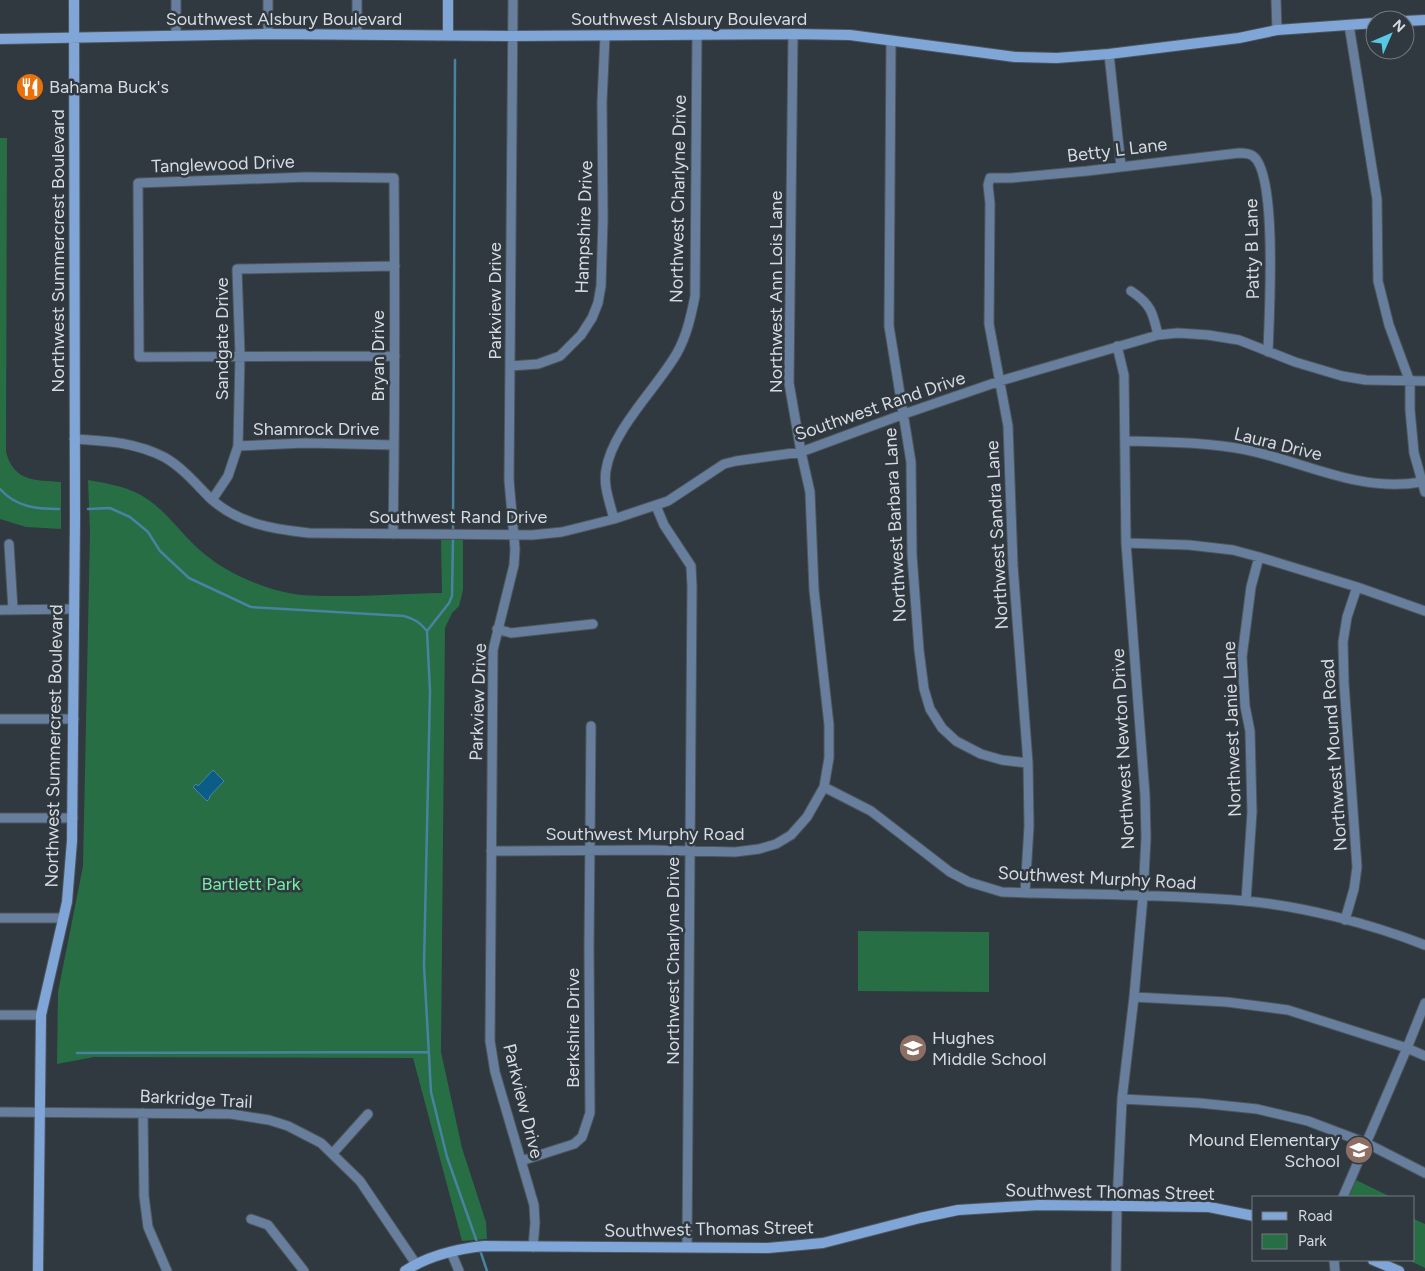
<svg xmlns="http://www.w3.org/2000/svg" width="1425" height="1271" font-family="Figtree,sans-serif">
	<rect width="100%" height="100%" fill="#303840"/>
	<path fill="#276e45" d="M0 138H7L6 452C14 482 35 480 61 482V529L26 527 0 519Z
		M88 480C106 483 123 486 139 494 166 508 183 538 207 556 230 575 271 592 301 595 346 598 396 594 442 593L441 540H463V590L459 606 452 613 445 628 441 1052 462 1148 486 1222 487 1239 462 1241 413 1058 94 1057 57 1064 58 992 83 866 90 532Z
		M858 931 989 932V992L858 991Z
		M1356 1180 1389 1196V1197H1349Z
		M1414 1219 1425 1224V1268L1408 1260H1414Z"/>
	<path fill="#0b5d87" stroke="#4883a2" d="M213 770 224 781 209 797 210 798 207 801 193 787 196 784 198 786Z"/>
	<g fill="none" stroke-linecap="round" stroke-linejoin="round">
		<path stroke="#4883a2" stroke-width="2.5" d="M0 489C16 507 36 509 59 509
			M88 509 110 508 130 517 148 532 160 551 189 578 251 607 404 616C414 619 420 622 427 631L430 691 424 965 431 1092 447 1157 478 1245
			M453 531 455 60
			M427 631 449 603 452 596 453 537
			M77 1053 428 1052
			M480 1250 487 1271"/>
		<defs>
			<path id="street" d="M176 0V35
				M268 0V34
				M513 0 509 480 515 549 514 565 493 650 490 1041 495 1072 534 1205 535 1223 533 1247
				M1276 0 1277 30
				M1349 25 1377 199 1378 281 1389 325 1410 382V410L1414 453 1425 492
				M357 34V0
				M891 41 889 326 911 462 912 555 919 650 924 689 930 709 942 728 956 741 981 754 1002 760 1028 763
				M1109 54 1121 166
				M1131 291C1151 304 1153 313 1158 335
				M511 366 538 364 560 356 581 335 592 318 598 303 601 286 603 219 602 102 605 36
				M74 439C107 441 134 442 164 457 182 467 196 484 210 498 238 524 273 529 309 533L532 535 562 532 614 519 668 501 724 464 736 461 801 452 904 414 1000 381 1158 335 1178 333 1208 335 1239 340 1295 362 1342 376 1366 380 1425 381
				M1125 441C1165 442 1207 442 1247 450 1305 462 1360 493 1421 482
				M238 446 305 443 394 445
				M212 500 228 476 238 446 240 355 237 269 395 266
				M656 506 664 525 691 566 692 587 687 1246
				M614 519C610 503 603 486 606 470 612 430 657 388 677 353 687 335 691 316 695 296L697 34
				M393 534C395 415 395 296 394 178L307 177 138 183 139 357 395 356
				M1126 543 1189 545 1233 550 1259 557 1357 587 1425 611
				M9 544 13 610
				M0 610 74 609
				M497 629 511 633 593 624
				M0 719H74
				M824 787 871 811 950 872 969 882 1002 892C1082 895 1164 894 1245 901 1303 906 1371 924 1425 945
				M0 818H73
				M491 851 650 850 735 852 759 849 776 844 791 835 807 817 824 787 829 758V725L814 590 810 492 801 452 789 383 793 34
				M1025 893 1029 826 1028 763 1013 566 1008 426 989 324 990 203 988 185 990 178H1011L1087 171 1239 153C1243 153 1249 153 1253 156 1278 174 1269 318 1268 352
				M1246 901 1252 812 1250 731 1245 706 1242 657 1251 587 1259 557
				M0 918H62
				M1345 920 1354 889 1357 867 1344 683 1343 642 1347 617 1357 587
				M1134 997 1227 1002 1288 1010 1407 1048 1425 1056
				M0 1015H41
				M1122 1099 1199 1103 1257 1109 1308 1121 1366 1143 1425 1173
				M0 1112 231 1114 269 1120 288 1126 321 1143 360 1181 416 1264
				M143 1113 144 1196 148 1227 167 1271
				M333 1153 368 1114
				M521 1161 574 1144 582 1137 590 1113 589 948 591 726
				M1343 1197 1407 1048 1425 1003
				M251 1219 268 1225 304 1271
				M451 1252 459 1271
				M1334 1260 1335 1271
				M1116 1271 1117 1205 1122 1099 1134 997 1143 896 1146 838 1145 795 1126 543 1124 375 1117 346"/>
			<path id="secondary" d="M448 0V35
				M1405 21 1425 20
				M0 39 268 34 511 36 793 34 850 35 1015 57 1057 58 1109 54 1239 38 1277 30 1375 23
				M1373 1260 1399 1271
				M38 1271 41 1015 67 902 72 841 75 519 74 0
				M405 1271C429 1255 456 1249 484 1246L768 1248 823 1243 920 1218 958 1210 1039 1205 1209 1207 1254 1216"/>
		</defs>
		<use href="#street" stroke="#4e555d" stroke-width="11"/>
		<use href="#secondary" stroke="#4e555d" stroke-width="12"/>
		<use href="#street" stroke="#677f9d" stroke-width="9"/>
		<use href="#secondary" stroke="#80a6d7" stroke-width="10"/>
	</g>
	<defs>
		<symbol id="restaurant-disc" viewBox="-11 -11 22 22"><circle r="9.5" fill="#e8710a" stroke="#303840"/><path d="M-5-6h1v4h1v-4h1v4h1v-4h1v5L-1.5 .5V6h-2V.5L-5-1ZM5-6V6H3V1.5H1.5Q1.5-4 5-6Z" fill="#fff"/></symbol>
		<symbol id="school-disc" viewBox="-11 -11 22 22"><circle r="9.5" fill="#8d6e63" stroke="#303840"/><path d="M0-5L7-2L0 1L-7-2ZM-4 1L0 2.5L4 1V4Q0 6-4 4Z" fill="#fff"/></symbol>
	</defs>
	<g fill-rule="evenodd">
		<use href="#restaurant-disc" x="14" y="71" width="32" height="32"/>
		<use href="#school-disc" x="897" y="1032" width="32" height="32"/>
		<use href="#school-disc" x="1343" y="1134" width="32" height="32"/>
	</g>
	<g text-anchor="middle" stroke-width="5" stroke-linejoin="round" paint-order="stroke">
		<g font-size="18" fill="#d6dbe1" stroke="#303840">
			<text x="284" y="25">Southwest Alsbury Boulevard</text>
			<text x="689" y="25">Southwest Alsbury Boulevard</text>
			<text transform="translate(1117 150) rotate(-7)" y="6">Betty L Lane</text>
			<text transform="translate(223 164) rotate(-2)" y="6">Tanglewood Drive</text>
			<text transform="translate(678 199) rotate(-89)" y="6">Northwest Charlyne Drive</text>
			<text transform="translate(584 227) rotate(-88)" y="6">Hampshire Drive</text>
			<text transform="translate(1252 249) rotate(-91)" y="6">Patty B Lane</text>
			<text transform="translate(58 251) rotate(-90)" y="6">Northwest Summercrest Boulevard</text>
			<text transform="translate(776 292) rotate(-90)" y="6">Northwest Ann Lois Lane</text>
			<text transform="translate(495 301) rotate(-90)" y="6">Parkview Drive</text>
			<text transform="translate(222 339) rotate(-90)" y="6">Sandgate Drive</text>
			<text transform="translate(378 356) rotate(-90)" y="6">Bryan Drive</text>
			<text transform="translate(880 406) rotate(-19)" y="6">Southwest Rand Drive</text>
			<text x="316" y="435">Shamrock Drive</text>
			<text transform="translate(1278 444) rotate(14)" y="6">Laura Drive</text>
			<text x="458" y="523">Southwest Rand Drive</text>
			<text transform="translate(895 525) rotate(-93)" y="6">Northwest Barbara Lane</text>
			<text transform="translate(997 535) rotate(-93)" y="6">Northwest Sandra Lane</text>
			<text transform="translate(478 702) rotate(-88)" y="6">Parkview Drive</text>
			<text transform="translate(1232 729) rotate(-92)" y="6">Northwest Janie Lane</text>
			<text transform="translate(54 746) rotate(-89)" y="6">Northwest Summercrest Boulevard</text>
			<text transform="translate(1123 749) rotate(-93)" y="6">Northwest Newton Drive</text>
			<text transform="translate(1334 755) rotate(-94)" y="6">Northwest Mound Road</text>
			<text x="645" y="840">Southwest Murphy Road</text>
			<text transform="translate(1097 878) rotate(3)" y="6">Southwest Murphy Road</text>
			<text transform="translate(673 961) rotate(-90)" y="6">Northwest Charlyne Drive</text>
			<text transform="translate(573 1028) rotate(-90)" y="6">Berkshire Drive</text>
			<text transform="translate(196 1099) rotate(3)" y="6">Barkridge Trail</text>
			<text transform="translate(523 1101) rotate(76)" y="6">Parkview Drive</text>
			<text transform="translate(1110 1192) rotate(1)" y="6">Southwest Thomas Street</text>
			<text transform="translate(709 1229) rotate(-1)" y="6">Southwest Thomas Street</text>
		</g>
		<g font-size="18" fill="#d6dbe1" stroke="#303840" text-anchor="start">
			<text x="49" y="93">Bahama Buck's</text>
			<text x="932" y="1044">Hughes<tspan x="932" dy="21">Middle School</tspan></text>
			<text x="1340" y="1146" text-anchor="end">Mound Elementary<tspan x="1340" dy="21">School</tspan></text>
		</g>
		<g font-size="18" fill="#74eea4" stroke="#303840">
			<text x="251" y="890">Bartlett Park</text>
		</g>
	</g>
	<rect x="1252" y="1196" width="162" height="65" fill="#303840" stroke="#727980"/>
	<rect x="1262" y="1212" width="25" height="8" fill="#80a6d7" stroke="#727980"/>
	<text x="1298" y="1221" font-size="15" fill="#d6dbe1">Road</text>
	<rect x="1262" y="1234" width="25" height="15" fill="#276e45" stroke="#727980"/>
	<text x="1298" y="1246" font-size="15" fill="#d6dbe1">Park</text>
	<g transform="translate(1390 35) rotate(45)"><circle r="24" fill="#303840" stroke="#727980"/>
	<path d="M0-4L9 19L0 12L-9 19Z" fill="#58c8e4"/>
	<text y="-8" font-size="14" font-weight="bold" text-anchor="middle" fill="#d6dbe1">N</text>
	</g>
</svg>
